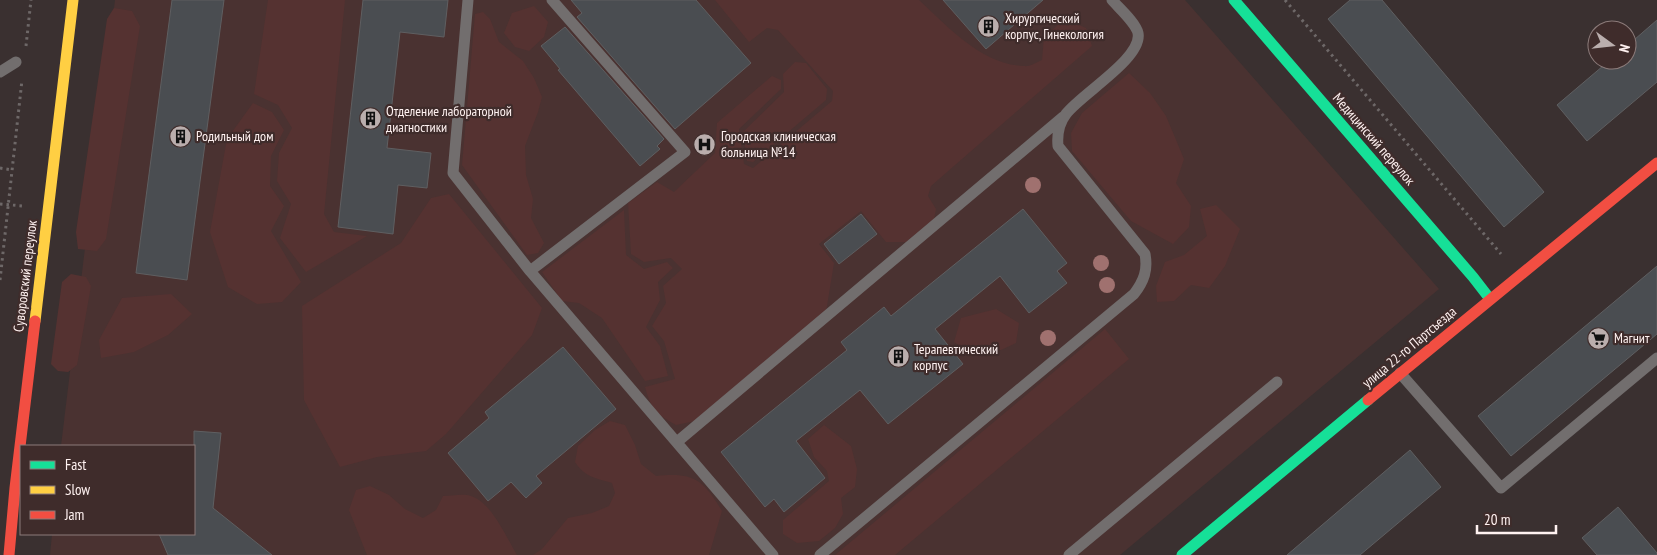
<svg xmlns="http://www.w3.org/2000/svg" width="1657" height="555" font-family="'PT Sans Narrow',sans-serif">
	<rect width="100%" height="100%" fill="#3a3030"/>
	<path fill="#4a3231" d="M115 0H1185L1439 289 1120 555H50L52 534H194V446H61Z"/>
	<path fill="#553231" d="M268 0H345L324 214 334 232 367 236 306 272 280 238 291 204 277 181 279 153 292 128 278 105 254 94Z
		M715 0H919C947 26 982 65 1024 66 1030 67 1037 62 1042 60L1044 37 1065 19 1086 28 1092 46 931 186 928 196 936 209 934 219 906 242H886L861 211 819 244 834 263 826 312 695 421 676 425C656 414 651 409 645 387L675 379 664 341 652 326 666 303 663 286 682 269 671 258 644 262 631 254 628 203 657 182 674 192 715 153 717 123 772 76 781 80V89L739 129 744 164 753 168 832 101 833 91 778 30 767 28 749 42Z
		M534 6 548 22 544 37 529 51 515 47 504 33 512 13Z
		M114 8 132 11 140 26 106 239 97 251 78 249 76 232 107 19Z
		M483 12 490 19 499 42 523 61 534 78 542 97 538 112 525 146 526 175 533 199 531 218 544 243 538 253 527 255 462 165 475 14Z
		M795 62 806 63 827 89 826 100 753 162 747 161 743 132 784 92 783 74Z
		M1129 73 1150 93 1166 116 1184 159 1176 183 1191 206 1189 227 1173 244 1131 221 1072 151 1071 133 1082 113Z
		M253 103 272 112 284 130 271 156 270 186 284 206 271 231 301 282 282 302 257 304 228 287 210 232 227 139Z
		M449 194 542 308 532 335 446 434 426 451 377 457 340 467 304 400 302 306 401 243 431 198Z
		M1216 205 1240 229 1225 266 1209 288 1191 285 1174 301 1157 302 1156 286 1165 262 1184 255 1207 236 1200 209Z
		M624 210 626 255 644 269 667 262 673 268 658 282 660 300 646 327 660 346 668 376 645 381 602 318 579 303 562 301 542 272Z
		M71 274 86 277 91 286 77 365 68 372 58 371 51 364 62 282Z
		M171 294 192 314 168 335 134 352 101 358 99 340 122 298Z
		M996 309 1019 323 1016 343 1001 350 969 351 954 342 961 318Z
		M1105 329 1129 359 895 555H835Z
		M610 421 625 425 635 445 641 464 656 476C693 472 703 479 722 511L709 555H533L542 549 568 518 592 513 609 506 615 493 612 483C595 478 585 477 575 462L578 446 595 430Z
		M824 425 851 446 857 469 855 487 841 498 843 514 835 528 819 541 797 543 783 534V520L829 481 827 471 814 457 808 439Z
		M370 486 389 495 405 509 423 518 436 510 443 496C450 496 459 494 467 495 490 498 506 537 517 555H367L349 510 356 490Z"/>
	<path fill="#4a4d51" stroke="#5f5f61" d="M172 0H224L187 280 136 273Z
		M363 0H448L444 37 400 32 387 148 431 153 427 188 398 185 393 234 338 227Z
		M571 0H696L751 63 675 129 577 17 582 13Z
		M943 0H1043L986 49Z
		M1350 0H1382L1544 192 1504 227 1328 19Z
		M1657 20V82L1587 141 1557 105 1610 60H1627V46Z
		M565 27 664 139 657 146 660 149 640 166 558 70 560 69 541 46Z
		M1023 209 1067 263 1057 271 1067 283 1029 313 1000 276 935 329 963 364 888 424 860 390 796 441 825 478 784 512 774 499 765 507 721 452 847 350 841 342 884 307 891 316Z
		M861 214 877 234 839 264 824 244Z
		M1657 266V334L1511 456 1478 416Z
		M563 347 616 409 536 476 542 483 526 498 511 482 488 501 448 453 489 418 485 412Z
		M194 431 221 433 213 508 272 555H168L159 534H194Z
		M1410 450 1441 487 1360 555H1287Z
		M1618 507 1657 553V555H1597L1582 538Z"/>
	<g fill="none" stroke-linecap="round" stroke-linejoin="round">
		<path stroke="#6e6868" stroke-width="3" stroke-dasharray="2.5 4" stroke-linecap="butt" d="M1285 0 1501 254
			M26 46 31 0
			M0 168 12 170
			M0 204 23 206
			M0 280 22 80"/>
		<path stroke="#726e6e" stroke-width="11" d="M468 0 453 173 530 271 773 555
			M0 72 16 62
			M530 271 685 152 552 0
			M1400 373 1501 488 1657 358
			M677 442 1063 117
			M820 555 1134 294C1144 281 1148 270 1145 254L1058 146C1057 135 1059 123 1066 114 1081 94 1143 58 1138 33 1136 23 1119 8 1112 0
			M1069 555 1277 382"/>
		<path stroke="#16e098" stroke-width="11" d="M1234 0 1473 277 1490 299
			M1182 555 1368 400"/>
		<path stroke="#ffcf43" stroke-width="11" d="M35 321 73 0"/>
		<path stroke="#f24e42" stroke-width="11" d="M1368 400 1657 163
			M9 555 15 488 35 321"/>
	</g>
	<g fill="#a0716f">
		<circle cx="1033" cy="185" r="8"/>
		<circle cx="1101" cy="263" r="8"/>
		<circle cx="1107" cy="285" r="8"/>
		<circle cx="1048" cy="338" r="8"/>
	</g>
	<defs>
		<symbol id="building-disc" viewBox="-11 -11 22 22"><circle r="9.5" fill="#baaead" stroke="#3f2c2b"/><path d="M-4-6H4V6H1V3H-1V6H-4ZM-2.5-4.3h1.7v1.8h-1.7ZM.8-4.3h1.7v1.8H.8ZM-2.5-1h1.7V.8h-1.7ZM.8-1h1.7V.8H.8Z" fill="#111"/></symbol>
		<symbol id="hospital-disc" viewBox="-11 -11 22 22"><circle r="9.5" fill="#baaead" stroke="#3f2c2b"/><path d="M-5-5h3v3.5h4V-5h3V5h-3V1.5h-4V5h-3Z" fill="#111"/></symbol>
		<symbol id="supermarket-disc" viewBox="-11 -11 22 22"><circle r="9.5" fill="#baaead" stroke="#3f2c2b"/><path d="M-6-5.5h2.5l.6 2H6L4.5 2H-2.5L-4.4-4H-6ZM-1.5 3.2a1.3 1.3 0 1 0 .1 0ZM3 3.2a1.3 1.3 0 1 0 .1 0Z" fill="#111"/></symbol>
	</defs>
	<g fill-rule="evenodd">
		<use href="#building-disc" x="976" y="14" width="25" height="25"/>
		<use href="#building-disc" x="358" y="106" width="25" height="25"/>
		<use href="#building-disc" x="168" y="124" width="25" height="25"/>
		<use href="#hospital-disc" x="692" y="132" width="25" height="25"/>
		<use href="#supermarket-disc" x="1586" y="326" width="25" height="25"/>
		<use href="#building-disc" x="886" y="344" width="25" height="25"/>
	</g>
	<g text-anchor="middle" stroke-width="4.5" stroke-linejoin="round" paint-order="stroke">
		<g font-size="14" fill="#fff2f1" stroke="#3f2c2b" text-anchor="start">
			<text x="1005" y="23">Хирургический<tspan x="1005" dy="16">корпус, Гинекология</tspan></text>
			<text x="386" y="116">Отделение лабораторной<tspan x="386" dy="16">диагностики</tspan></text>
			<text x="196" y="141">Родильный дом</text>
			<text x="721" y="141">Городская клиническая<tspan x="721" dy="16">больница №14</tspan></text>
			<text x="1614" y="343">Магнит</text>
			<text x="914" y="354">Терапевтический<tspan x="914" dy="16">корпус</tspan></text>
		</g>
		<g font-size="14" fill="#fff2f1" stroke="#3f2c2b">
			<text transform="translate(1374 139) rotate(49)" y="5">Медицинский переулок</text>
			<text transform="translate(25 276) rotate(-83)" y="5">Суворовский переулок</text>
			<text transform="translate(1409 347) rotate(-40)" y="5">улица 22-го Партсъезда</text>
		</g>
	</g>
	<rect x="20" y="445" width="175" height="90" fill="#3f2c2b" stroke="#8c7b7a"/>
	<rect x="30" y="461" width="25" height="8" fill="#16e098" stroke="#8c7b7a"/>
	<text x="65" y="470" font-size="15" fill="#fff2f1">Fast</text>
	<rect x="30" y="486" width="25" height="8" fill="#ffcf43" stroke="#8c7b7a"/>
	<text x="65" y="495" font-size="15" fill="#fff2f1">Slow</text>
	<rect x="30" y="511" width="25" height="8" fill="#f24e42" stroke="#8c7b7a"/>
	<text x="65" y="520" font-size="15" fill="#fff2f1">Jam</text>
	<g transform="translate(1612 45) rotate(105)"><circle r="24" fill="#3f2c2b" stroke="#8c7b7a"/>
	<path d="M0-4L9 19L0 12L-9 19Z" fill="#baaead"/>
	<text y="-8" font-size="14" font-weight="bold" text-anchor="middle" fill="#fff2f1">N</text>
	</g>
	<path d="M1477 525v8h79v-8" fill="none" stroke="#fff2f1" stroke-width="2.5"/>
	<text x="1484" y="525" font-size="15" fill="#fff2f1" stroke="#3f2c2b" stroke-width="4" paint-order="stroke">20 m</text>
</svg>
